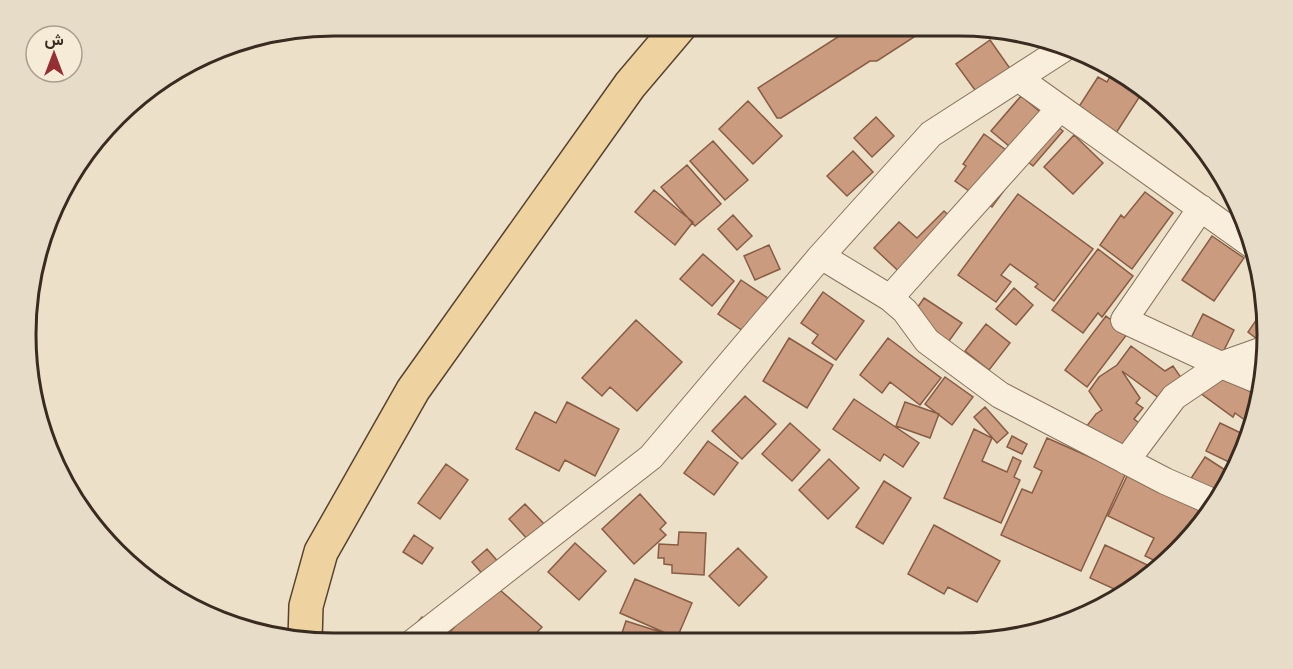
<svg xmlns="http://www.w3.org/2000/svg" width="1293" height="669" font-family="Bitter,Vazirmatn,serif">
	<rect width="100%" height="100%" fill="#ede0c8"/>
	<path fill="#ca9b7f" stroke="#875c44" stroke-width="1.5" d="M855 26H931L877 61H870L781 118H777L758 88Z
		M990 40 1016 77 983 101 956 64Z
		M1113 71 1142 93 1109 144 1071 119 1098 77 1107 82Z
		M1021 96 1063 131 1033 166 991 131Z
		M748 101 782 136 753 164 719 129Z
		M876 117 894 136 872 157 854 138Z
		M984 134 1024 163 992 207 955 181 966 166 963 164Z
		M1074 135 1103 163 1073 194 1044 167Z
		M713 141 748 180 725 200 690 161Z
		M853 151 873 172 847 196 827 176Z
		M687 165 721 204 695 226 661 187Z
		M654 190 693 222 675 245 635 212Z
		M1145 192 1173 213 1132 269 1100 245 1121 215 1124 218Z
		M1018 194 1093 249 1054 301 1035 287 1038 284 1010 264 1001 275 1011 282 996 302 958 275Z
		M944 211 962 227 910 282 874 248 899 222 917 238Z
		M733 215 752 236 737 250 718 229Z
		M1212 236 1244 258 1214 301 1182 280Z
		M769 245 780 269 755 280 744 256Z
		M1098 249 1133 276 1102 317 1098 313 1083 333 1052 310Z
		M703 254 734 281 712 306 680 279Z
		M741 280 781 307 758 341 718 314Z
		M1014 288 1033 305 1016 325 996 309Z
		M823 292 864 321 836 360 812 343 818 335 801 323Z
		M924 298 962 323 941 352 904 327Z
		M1261 313 1265 345 1248 332Z
		M1203 314 1234 330 1219 360 1188 344Z
		M1106 316 1128 333 1087 387 1065 370Z
		M636 320 682 362 637 411 610 387 602 396 582 378Z
		M986 324 1010 343 989 370 965 351Z
		M789 338 833 365 807 408 763 381Z
		M888 338 941 378 920 405 890 382 882 393 860 375Z
		M1131 346 1165 371 1173 366 1182 379 1159 398 1122 371 1140 398 1136 403 1143 408 1134 419 1139 423 1126 457 1086 427 1096 414 1102 410 1089 391 1099 377 1117 365Z
		M1213 366 1256 396 1249 423 1235 413 1233 417 1196 390Z
		M945 377 973 397 952 425 925 404Z
		M745 396 776 424 742 459 712 431Z
		M854 399 919 443 903 467 884 454 880 461 833 429Z
		M567 402 619 429 595 476 565 460 559 471 516 449 535 412 556 423Z
		M905 402 939 414 930 438 896 426Z
		M985 407 1008 433 997 443 974 417Z
		M790 423 820 450 792 481 762 454Z
		M1220 423 1245 435 1237 466 1206 451Z
		M974 429 992 438 982 461 1007 472 1013 457 1021 461 1014 477 1020 480 1001 523 944 498Z
		M1012 436 1027 444 1022 454 1007 447Z
		M1047 438 1126 473 1081 571 1001 535 1022 489 1032 493 1042 471 1034 467Z
		M708 441 738 463 714 495 684 473Z
		M1205 457 1233 475 1214 504 1186 486Z
		M829 459 859 488 828 519 799 490Z
		M446 464 468 480 440 519 418 503Z
		M1129 472 1210 510 1191 538 1162 564 1145 556 1154 538 1108 516Z
		M884 481 911 498 883 544 856 527Z
		M640 494 666 523 660 529 666 535 634 564 602 529Z
		M525 504 547 527 530 542 509 519Z
		M934 525 1000 561 977 602 948 587 944 594 908 574Z
		M679 532 706 533 704 575 672 573V565L664 564V558H658L659 544 678 545Z
		M414 535 433 548 422 564 403 552Z
		M575 543 606 571 579 600 548 572Z
		M1105 545 1154 568 1152 572 1130 591 1125 594 1090 578Z
		M738 548 767 577 739 606 709 576Z
		M487 549 501 565 486 578 472 562Z
		M484 576 542 627 528 642 399 643 422 617 445 638 463 617Z
		M635 579 692 603 677 638 620 613Z
		M626 621 667 634 664 642H619Z"/>
	<g fill="none" stroke-linecap="round" stroke-linejoin="round">
		<defs>
			<path id="minor" d="M1018 78 1252 245
				M1201 208 1124 320 1221 365 1260 381
				M821 256 890 298 905 311 927 341 1000 395 1165 481 1215 503
				M890 298 1060 108
				M1126 461 1174 397 1221 365 1266 349
				M412 643 651 457 821 256 931 134 1063 49"/>
			<path id="major" d="M305 640 306 606 321 552 413 390 630 85 680 26"/>
		</defs>
		<use href="#minor" stroke="#88735d" stroke-width="28"/>
		<use href="#major" stroke="#574131" stroke-width="36"/>
		<use href="#minor" stroke="#f8eedb" stroke-width="26"/>
		<use href="#major" stroke="#eed3a1" stroke-width="33"/>
	</g>
	<path d="M0 0H1293V669H0ZM334 36H959A298 298 0 0 1 1257 334V335A298 298 0 0 1 959 633H334A298 298 0 0 1 36 335V334A298 298 0 0 1 334 36Z" fill="#e6dcc8" fill-rule="evenodd"/>
	<path fill="none" stroke="#392b20" stroke-width="3" d="M334 36H959A298 298 0 0 1 1257 334V335A298 298 0 0 1 959 633H334A298 298 0 0 1 36 335V334A298 298 0 0 1 334 36Z"/>
	<g transform="translate(54 54)"><circle r="28" fill="#f5ebd7" stroke="#aa9e8e" stroke-width="1.5"/>
	<path d="M0-4.5L10 22L0 15L-10 22Z" fill="#952f34"/>
	<text y="-9" font-size="16" font-weight="bold" text-anchor="middle" fill="#392b20">ش</text>
	</g>
</svg>
